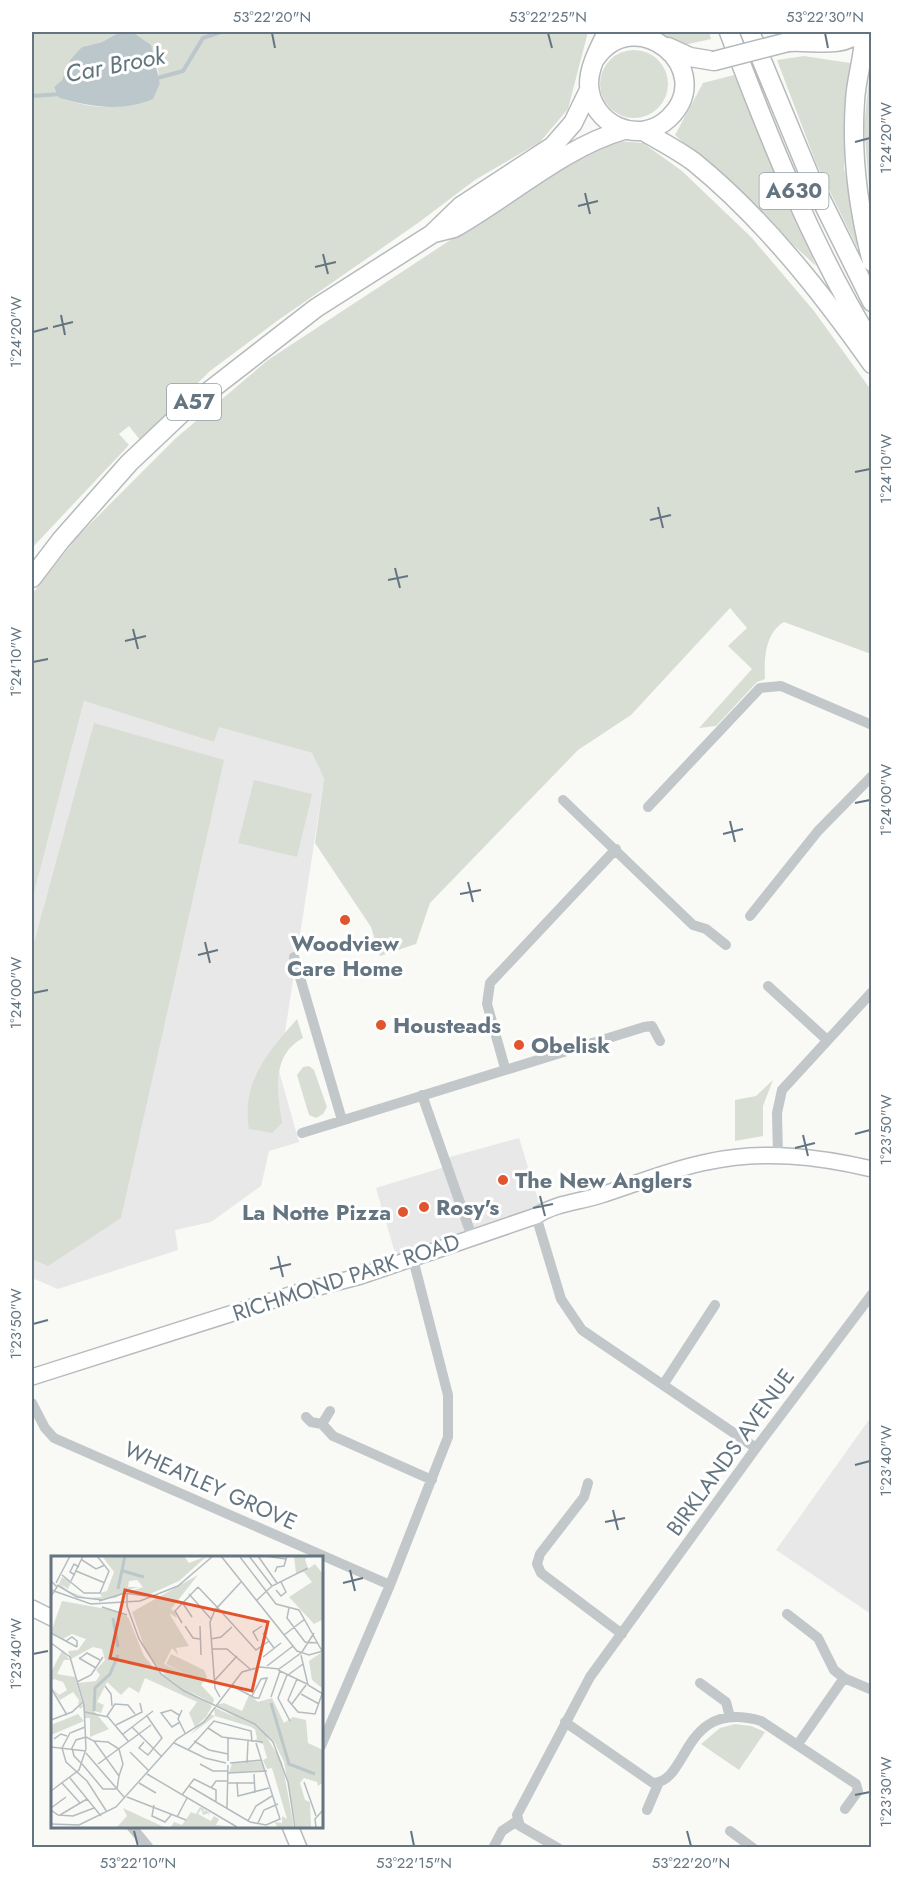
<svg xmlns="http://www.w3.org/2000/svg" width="903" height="1879" font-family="Jost,sans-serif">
	<rect width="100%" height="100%" fill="#f9f9f6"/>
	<path fill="#e7e8e7" d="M84 701 214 742 219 726 312 753 324 779 279 1071 299 1142 269 1151 261 1186 211 1222 175 1230 178 1250 58 1289 32 1278V901Z
		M519 1138 542 1213 398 1263 376 1188 448 1166 446 1158Z
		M871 1417V1614L776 1550Z"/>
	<path fill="#d9ded5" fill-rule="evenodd" d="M32 32H588L568 109 540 142 475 180 418 223 277 321 210 371 140 440 129 426 119 434 129 445 32 548ZM120 32 157 64 160 83C113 109 112 113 59 98L54 87 62 80 82 47 102 42Z
		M660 32H709L711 39 684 45Z
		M600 84a34 34 0 1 1 68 0a34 34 0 1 1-68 0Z
		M804 56 850 63 844 168 861 241 857 247 816 163 777 60Z
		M871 59H872L871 211 864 127Z
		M734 75 816 266 675 135 703 83Z
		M617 141 643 143 682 171 752 238 814 311 871 390V654L784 622C765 633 764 659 765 679L757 682 716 726 699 728 752 669 728 646 747 628 730 608 631 715 578 750 430 903 416 944 380 956 371 927 315 843 324 779 312 753 219 727 214 742 84 701 32 901V594L78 536 176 438 268 360 575 158Z
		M94 723 224 760 121 1218 48 1266 32 1259V950Z
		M254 780 312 794 297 857 238 843Z
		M297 1019 303 1038C271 1055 277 1092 282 1123L272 1133 249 1129C241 1082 268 1052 297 1019Z
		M309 1066 314 1070 327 1107 323 1114 316 1118 309 1115 297 1075 303 1067Z
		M773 1080 763 1106V1136L735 1141V1100L756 1096Z
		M735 1724 751 1726 765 1732 739 1770 701 1744 720 1728Z"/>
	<path fill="#bbc7cb" d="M120 32 135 34 151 45 160 83 153 99C122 112 91 107 59 98L54 87 62 80 71 59 82 47 102 42Z"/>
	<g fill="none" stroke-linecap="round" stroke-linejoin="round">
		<path stroke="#bbc7cb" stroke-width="4" d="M154 79 183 71 203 38 221 32
			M32 96 61 94"/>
		<defs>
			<path id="secondary" d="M32 1377 296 1293 361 1276 536 1216C556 1203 579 1202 601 1195 636 1184 671 1169 707 1162 762 1150 817 1156 872 1169
				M32 1608 52 1618
				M290 1826 299 1848"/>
			<path id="highway" d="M729 32C769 138 812 246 872 344
				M750 32 811 179 872 302
				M864 32C865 54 856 78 855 101 851 156 858 208 872 262
				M788 42C811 40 842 49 859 32
				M668 47 690 57 714 61
				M595 59C636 0 719 70 669 118 639 147 590 124 589 84 589 66 600 47 607 32
				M643 131C660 141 678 150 694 162 763 218 821 292 872 364
				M434 233 454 228C509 197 564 147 624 130
				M32 578 61 540 129 463 186 409 316 308 432 234 461 206 553 146 573 123 589 90"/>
		</defs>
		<use href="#secondary" stroke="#b5bbbf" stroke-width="18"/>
		<use href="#highway" stroke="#b6babd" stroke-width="21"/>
		<path stroke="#c2c7ca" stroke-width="10" d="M563 800 693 925 706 929 726 945
			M648 807 760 688 781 686 872 725
			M750 916 818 831 872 776
			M294 957 342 1120
			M768 986 826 1039
			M505 1068 487 1004 490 983 616 849
			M422 1095 472 1237
			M302 1133 644 1027 652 1026 660 1041
			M778 1156 777 1113 782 1090 872 992
			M536 1216 561 1299 582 1330 756 1448
			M663 1385 715 1305
			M32 1403 45 1428 54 1438 390 1585
			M306 1417 311 1422 322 1424 330 1411
			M322 1424 333 1436 432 1480
			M588 1483 584 1497 540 1554 537 1564 541 1573 622 1634
			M787 1614 818 1638 834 1670 844 1678 872 1690
			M700 1683 726 1702 730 1717
			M565 1722 653 1783C690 1782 681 1698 761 1721L856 1784 858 1791 845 1809
			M798 1744 844 1678
			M321 1746 390 1585 448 1437V1395L413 1259
			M647 1810 659 1782
			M131 1826 149 1848
			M730 1831 753 1848
			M493 1848 502 1831 517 1821
			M558 1848 520 1826 517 1815 590 1677 756 1448 872 1294"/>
		<use href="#secondary" stroke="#fff" stroke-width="15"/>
		<use href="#highway" stroke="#fff" stroke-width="18"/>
		<defs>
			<path id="highway-bridge" d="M714 61 788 42"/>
		</defs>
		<use href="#highway-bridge" stroke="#b6babd" stroke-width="21" stroke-linecap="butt"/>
		<use href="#highway-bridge" stroke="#fff" stroke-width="18"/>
	</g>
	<path fill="none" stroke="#647581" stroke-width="2" d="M272 33 275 48M548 33 552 48M825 33 828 48M855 142 870 138M585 193 590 214M578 206 598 201M323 254 328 274M315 267 336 262M61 315 65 335M53 327 73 322M33 332 48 328M855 472 870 469M658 507 663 528M650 520 671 515M395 568 400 588M388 580 408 576M133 629 138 649M125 641 146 636M33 662 48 659M855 803 870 800M730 821 735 842M723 834 743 829M468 882 473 902M460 894 481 890M205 942 210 963M198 955 218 950M33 993 48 990M855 1134 870 1130M803 1135 808 1156M795 1148 815 1143M540 1196 545 1216M533 1208 553 1204M278 1256 283 1277M270 1269 291 1264M33 1324 48 1320M855 1465 870 1461M613 1510 618 1530M605 1522 625 1518M350 1570 355 1591M343 1583 363 1578M33 1654 48 1651M855 1795 870 1792M134 1831 138 1846M411 1831 414 1846M687 1831 691 1846"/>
	<g fill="#e2542d" stroke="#fff" stroke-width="2">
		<circle cx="345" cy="920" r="6"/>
		<circle cx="381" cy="1025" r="6"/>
		<circle cx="519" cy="1045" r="6"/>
		<circle cx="503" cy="1180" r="6"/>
		<circle cx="424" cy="1207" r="6"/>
		<circle cx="403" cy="1212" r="6"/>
	</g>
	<g text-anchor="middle" stroke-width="6" stroke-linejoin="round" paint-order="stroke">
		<g fill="#fff" stroke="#929ea7" stroke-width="1.5">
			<rect x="759.5" y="173" width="69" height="36" rx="4.5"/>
			<rect x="167" y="384" width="54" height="36" rx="4.5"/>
		</g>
		<g font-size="21" font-weight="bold" fill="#647581">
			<text x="794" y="198">A630</text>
			<text x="194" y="409">A57</text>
		</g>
		<g font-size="22" font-weight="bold" fill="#647581" stroke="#fff" text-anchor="start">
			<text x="345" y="951" text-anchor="middle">Woodview<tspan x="345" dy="25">Care Home</tspan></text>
			<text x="393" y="1033">Housteads</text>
			<text x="531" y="1053">Obelisk</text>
			<text x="515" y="1188">The New Anglers</text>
			<text x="436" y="1215">Rosy's</text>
			<text x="391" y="1220" text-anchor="end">La Notte Pizza</text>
		</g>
		<g font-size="22" fill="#647581" stroke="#fff">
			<text transform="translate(346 1277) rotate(-18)" y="8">RICHMOND PARK ROAD</text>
			<text transform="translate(730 1452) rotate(-54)" y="8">BIRKLANDS AVENUE</text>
			<text transform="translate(211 1485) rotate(24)" y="8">WHEATLEY GROVE</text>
		</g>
		<g font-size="24" font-style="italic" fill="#5f747b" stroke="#fff">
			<text transform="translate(115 65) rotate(-11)" y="8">Car Brook</text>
		</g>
	</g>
	<g transform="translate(51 1556)">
		<rect width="272" height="272" fill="#f9f9f6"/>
		<path d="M51 0H133L138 7 156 0 128 25 97 39 77 36 92 31 86 24 78 25 77 31H88L76 34 65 42 49 43H40L27 41 7 30 11 21 20 26 17 33 10 28 17 35 36 42 51 41 49 37 56 35 63 16ZM243 0H258L254 3 257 13 264 8 271 17V64L263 68 238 41 261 26 253 16 245 17ZM147 19 120 53 124 56 126 62 118 57 138 90 125 92 127 99 121 92 113 108 136 119 115 108 120 98 153 114 156 121 150 129 163 143 162 148 118 124 95 96 81 56ZM11 45 61 54 77 61 93 100 103 112 161 150 155 161 144 171 138 157 146 146 94 122 88 137 78 131 70 139 56 126 46 146 53 149 50 157 43 155 58 173 39 181V162H34L32 150 30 153 27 150 33 148 27 127 45 125 49 119 45 114 54 104 51 93 42 91 20 103 17 95 27 94 35 83 21 78 12 83 0 76ZM11 95 19 104H13L6 118 24 121 31 146 27 149 28 144 22 136 9 144 1 132 8 139 16 134 12 126 3 123 0 126V116ZM271 96V132L261 124 258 105ZM198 139 207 146 221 142 233 167 242 161 255 164 257 187 272 194 271 227 267 230 266 226 253 222 249 227 254 244 259 246 260 271H245L233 206 223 185 164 149 173 147 191 155ZM163 151 212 175 231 206 243 271H226L224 266 231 267V260L236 263 221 212 216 213 212 204 216 202 212 188 202 185 206 183 204 172 164 160 139 179 159 158 164 160ZM27 158 33 165 0 179V169ZM210 205 215 215 178 217 181 207ZM149 251 153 253 152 257 154 254 159 257 157 261 158 257 152 259 150 253 147 258 160 265 163 260 168 263 165 269 185 271H120L123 266 131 269 140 256 145 258ZM72 252 76 254 113 271H66L76 260Z" fill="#d9ded5"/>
		<path fill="none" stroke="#bbc7cb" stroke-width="3" d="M72 15 93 21M67 33 74 0M62 62 67 91M220 147 238 208 264 218M43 155 44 132 59 118 67 99"/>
		<path fill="none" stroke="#b4bcc0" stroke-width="1.5" d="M170 0 246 95 258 99 272 95M198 0 221 30M207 0 226 27M214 0 235 3M189 1 225 48 248 54 271 95M31 4 45 13 54 9M25 15 54 27M224 16 226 11 233 10 236 0M11 19 33 37H49L58 15 46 0M24 19 19 16 23 8 28 11M0 25 6 31 0 40M20 25 32 0M5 27 19 0M6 29 26 41 52 44M147 31 166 51M0 34 40 48 89 45 127 30 162 0M225 34 230 40 235 36 230 26M76 37V50L88 83 110 118 133 135 204 168 222 186 237 226 244 271M138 38 160 63M206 44 221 30 257 12M48 45 74 37 95 40M131 46 141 61M51 51 76 59M166 51 205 94 218 85M238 52 236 62 254 86 267 87M131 67 124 55 147 31M134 70 142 82 149 83M149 70 150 99M0 77 26 91M212 77 223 92M233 79 254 63M160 83 170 81 181 71M15 85 21 81 26 85V91M207 85 202 76 211 70M0 87 19 101 33 149 35 193 28 214 0 235M161 93H176L199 113M251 96 263 77M250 99 257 129 272 138M212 101 230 87M28 102 45 112M28 103 36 97 49 104M216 110 242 90M227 114 256 128M236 119 227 142 239 165M237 119 252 108M246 123 237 144 247 156 264 158 271 138M164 124 186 100M26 126 40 119 52 101M181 128 187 133 204 142H208L216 122 210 123 201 140M54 130 60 138 61 150M0 132 16 159M250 138 268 148M169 141 164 132 159 66 164 54 190 26M220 141 229 115M240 149 255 129M131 154 127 163 134 177M34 156 57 161 78 186M128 159 120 154 110 157 121 171 129 166M56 160 64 148 77 149 84 158M0 164 21 156 32 146M65 169 91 156 89 147M81 171 111 201M157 172 171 181 212 186M72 178 102 155M7 180 3 183 10 178 16 180M35 181 43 185 68 220 66 233M43 185 57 186 68 193M143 185 158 194 177 198M93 186 88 192 97 199 111 182 96 160M123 187 154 202 175 207M0 191 35 195M11 192 15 206 36 225 56 256M11 192 19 177 34 171M68 193 72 208 68 220M137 194 163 165 200 175 201 186M79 196 98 215M35 197 73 241M177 205V182M179 207 210 204M196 207 197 185M47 208 100 169M149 208 162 215H177M32 209 52 233H65M32 209 23 200 21 192 25 184 35 181M177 217 216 215M96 218 186 271M203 218 204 237M19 222 50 260M186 226 187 240 218 232M253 226 265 260M11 227 29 247M88 227 105 237M177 227H203M138 230 199 266 215 269 229 263 205 187M160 232 165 225H177M131 239 143 223 165 234V246M76 241 135 264M103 249 101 260 114 266 120 259M0 252 15 241M176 252 177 209M0 254 7 259 22 260 43 252M9 259 36 243M126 261 136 242M197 265 205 250 221 240M207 267 213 254 227 248M0 268 28 269 65 251 126 183 153 166 191 116 209 111 228 113 250 97M265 271 264 263 272 254"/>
		<path fill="#e2542d" fill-opacity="0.15" stroke="#e2542d" stroke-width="3" d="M74 34 217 66 201 135 59 102Z"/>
		<rect width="272" height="272" fill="none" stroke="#647581" stroke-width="3"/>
	</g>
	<rect width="903" height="1879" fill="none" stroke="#ffffff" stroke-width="66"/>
	<rect x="33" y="33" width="837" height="1813" fill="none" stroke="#647581" stroke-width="2"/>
	<g font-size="15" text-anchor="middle" fill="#647581">
		<text x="272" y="22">53°22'20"N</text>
		<text x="548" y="22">53°22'25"N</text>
		<text x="825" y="22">53°22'30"N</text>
		<text transform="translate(886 138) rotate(-90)" y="5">1°24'20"W</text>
		<text transform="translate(16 332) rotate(-90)" y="5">1°24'20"W</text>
		<text transform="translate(886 469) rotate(-90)" y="5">1°24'10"W</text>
		<text transform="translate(16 662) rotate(-90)" y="5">1°24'10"W</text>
		<text transform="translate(886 800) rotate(-90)" y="5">1°24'00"W</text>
		<text transform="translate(16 993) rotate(-90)" y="5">1°24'00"W</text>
		<text transform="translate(886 1130) rotate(-90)" y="5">1°23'50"W</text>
		<text transform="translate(16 1324) rotate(-90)" y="5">1°23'50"W</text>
		<text transform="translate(886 1461) rotate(-90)" y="5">1°23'40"W</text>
		<text transform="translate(16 1654) rotate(-90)" y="5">1°23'40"W</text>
		<text transform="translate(886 1792) rotate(-90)" y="5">1°23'30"W</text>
		<text x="138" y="1868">53°22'10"N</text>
		<text x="414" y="1868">53°22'15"N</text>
		<text x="691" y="1868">53°22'20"N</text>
	</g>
</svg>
